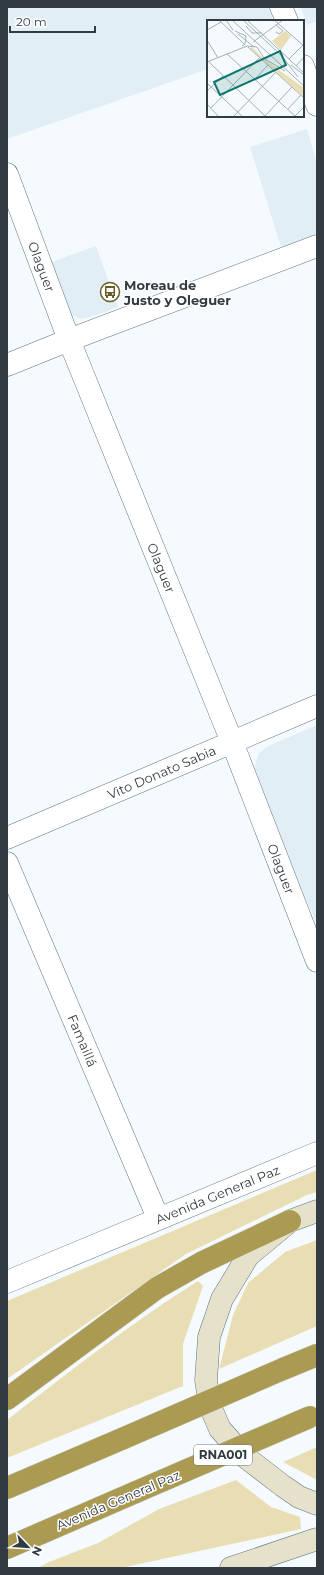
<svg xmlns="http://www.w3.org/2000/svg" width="324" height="1575" font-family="Montserrat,sans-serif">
	<rect width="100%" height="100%" fill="#f5fafe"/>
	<path fill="#e1eef5" d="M7 7H269L273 21H208V69L7 139Z
		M301 7H317V21L307 25Z
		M307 129 317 163V234L281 247 250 147Z
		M96 246 118 307 91 317 81 319 72 315 65 306 49 263Z
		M317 725V925L254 774 256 761 259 753 268 746Z"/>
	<path fill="#e9deb3" d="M317 1170V1192L307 1195 186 1254 7 1379V1301Z
		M317 1240V1326L219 1369 233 1315 248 1283 285 1252Z
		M198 1281 203 1286 183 1344V1386L7 1458V1420C69 1372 131 1323 198 1281Z
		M317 1447V1480L283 1462Z
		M236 1480 271 1507 300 1517 301 1529 121 1568H37L49 1562 98 1543 159 1509Z"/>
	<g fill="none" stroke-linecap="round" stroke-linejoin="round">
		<defs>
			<g id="minor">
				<path d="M281 7 287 21"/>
				<path d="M303 66 317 105"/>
				<path id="s1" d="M7 174 69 340 232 742 317 961"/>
				<path d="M7 365 69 340 317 246"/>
				<path id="s2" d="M7 838 317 706"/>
				<path id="s3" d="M7 863 158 1218"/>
			</g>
			<g id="tertiary">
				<path id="s4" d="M7 1282 317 1153"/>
			</g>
			<path id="secondary" d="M317 1211 290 1221 248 1256 222 1299 209 1337 206 1380 210 1406 220 1429 244 1456 283 1486 299 1497 317 1504
				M231 1568 317 1539"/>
			<path id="motorway" d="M283 1369 317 1355
				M7 1399 157 1288 201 1263 290 1221
				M7 1488 124 1438
				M7 1548 136 1492"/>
		</defs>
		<use href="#minor" stroke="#5e7482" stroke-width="23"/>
		<use href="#tertiary" stroke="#5e7482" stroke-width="23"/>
		<use href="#secondary" stroke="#5e7482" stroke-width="23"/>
		<use href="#motorway" stroke="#d2d4d5" stroke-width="23"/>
		<use href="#minor" stroke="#fff" stroke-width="22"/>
		<use href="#tertiary" stroke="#fff" stroke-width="22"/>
		<use href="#secondary" stroke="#e6e1cb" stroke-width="22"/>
		<use href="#motorway" stroke="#ab9a52" stroke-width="22"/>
		<defs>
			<path id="motorway-bridge" d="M124 1438 283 1369
				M136 1492 310 1417"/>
		</defs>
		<use href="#motorway-bridge" stroke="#d2d4d5" stroke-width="23" stroke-linecap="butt"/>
		<use href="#motorway-bridge" stroke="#ab9a52" stroke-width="22"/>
	</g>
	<defs>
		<symbol id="bus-ring" viewBox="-11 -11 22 22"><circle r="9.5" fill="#fff" stroke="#685c29" stroke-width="1.5"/><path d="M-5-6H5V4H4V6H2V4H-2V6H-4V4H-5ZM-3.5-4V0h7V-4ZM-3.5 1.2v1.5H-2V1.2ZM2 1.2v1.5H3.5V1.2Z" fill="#685c29"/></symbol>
	</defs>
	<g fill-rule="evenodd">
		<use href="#bus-ring" x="99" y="281" width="22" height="22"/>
	</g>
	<g text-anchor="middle" stroke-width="3" stroke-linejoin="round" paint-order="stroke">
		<rect fill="#fff" stroke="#6f767a" stroke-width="1" x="194" y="1445" width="58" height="20" rx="3"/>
		<g font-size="12" font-weight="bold" fill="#313b41">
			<text x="223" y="1459">RNA001</text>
		</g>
		<g font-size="13" fill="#313b41" stroke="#fff">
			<text dy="5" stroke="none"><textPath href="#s1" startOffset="99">Olaguer</textPath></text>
			<text dy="5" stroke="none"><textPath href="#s1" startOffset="423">Olaguer</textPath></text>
			<text dy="5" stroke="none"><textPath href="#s2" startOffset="168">Vito Donato Sabia</textPath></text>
			<text dy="5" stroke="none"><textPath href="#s1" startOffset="747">Olaguer</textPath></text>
			<text dy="5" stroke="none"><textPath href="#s3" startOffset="193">Famaillá</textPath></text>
			<text dy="5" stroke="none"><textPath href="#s4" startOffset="228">Avenida General Paz</textPath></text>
			<text transform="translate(118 1500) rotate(-23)" y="5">Avenida General Paz</text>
		</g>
		<g font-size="13" font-weight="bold" fill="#313b41" stroke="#fff" text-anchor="start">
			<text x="124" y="290">Moreau de<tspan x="124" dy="15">Justo y Oleguer</tspan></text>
		</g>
	</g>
	<g transform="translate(207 20)">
		<rect width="97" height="97" fill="#f5fafe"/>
		<path d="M78 11 84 16 74 30 65 21ZM45 27 57 39 97 68V77L43 28Z" fill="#e9deb3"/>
		<path fill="none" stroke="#a7aeb2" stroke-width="1" d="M12 0 37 24M19 0 26 10M25 0 97 66M36 0 75 36M40 0 97 53M67 0 97 26M69 5 76 11 72 14 69 12M39 6 45 13H55M0 10 14 2M28 11 39 16 38 24 35 26M31 14 47 27M0 20 11 38M46 22 76 0M41 27 97 78M20 34 89 97M74 35 91 57M58 39 78 51M82 39 96 25M0 42 40 26 50 27 57 38M2 42 59 97M84 45 97 55M89 46 97 37M48 59 61 45M0 63 36 97M0 71 16 56M0 84 12 97M4 88 53 37M81 89 94 75M58 96 85 67M88 96 97 87M26 97 69 52"/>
		<path fill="#0f766e" fill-opacity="0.15" stroke="#0f766e" stroke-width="2" d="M73 31 79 45 13 75 7 62Z"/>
		<rect width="97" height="97" fill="none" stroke="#313b41" stroke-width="2"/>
	</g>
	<rect width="324" height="1575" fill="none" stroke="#313b41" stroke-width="16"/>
	<g transform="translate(28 1547) rotate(115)" stroke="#ffffff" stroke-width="3" paint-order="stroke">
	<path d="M0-3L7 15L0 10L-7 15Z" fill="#313b41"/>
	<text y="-6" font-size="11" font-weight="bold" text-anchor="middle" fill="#313b41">N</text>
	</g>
	<path d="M10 26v6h85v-6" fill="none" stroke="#313b41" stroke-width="2"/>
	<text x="16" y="26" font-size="12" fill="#313b41" stroke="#ffffff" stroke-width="3" paint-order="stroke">20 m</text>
</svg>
